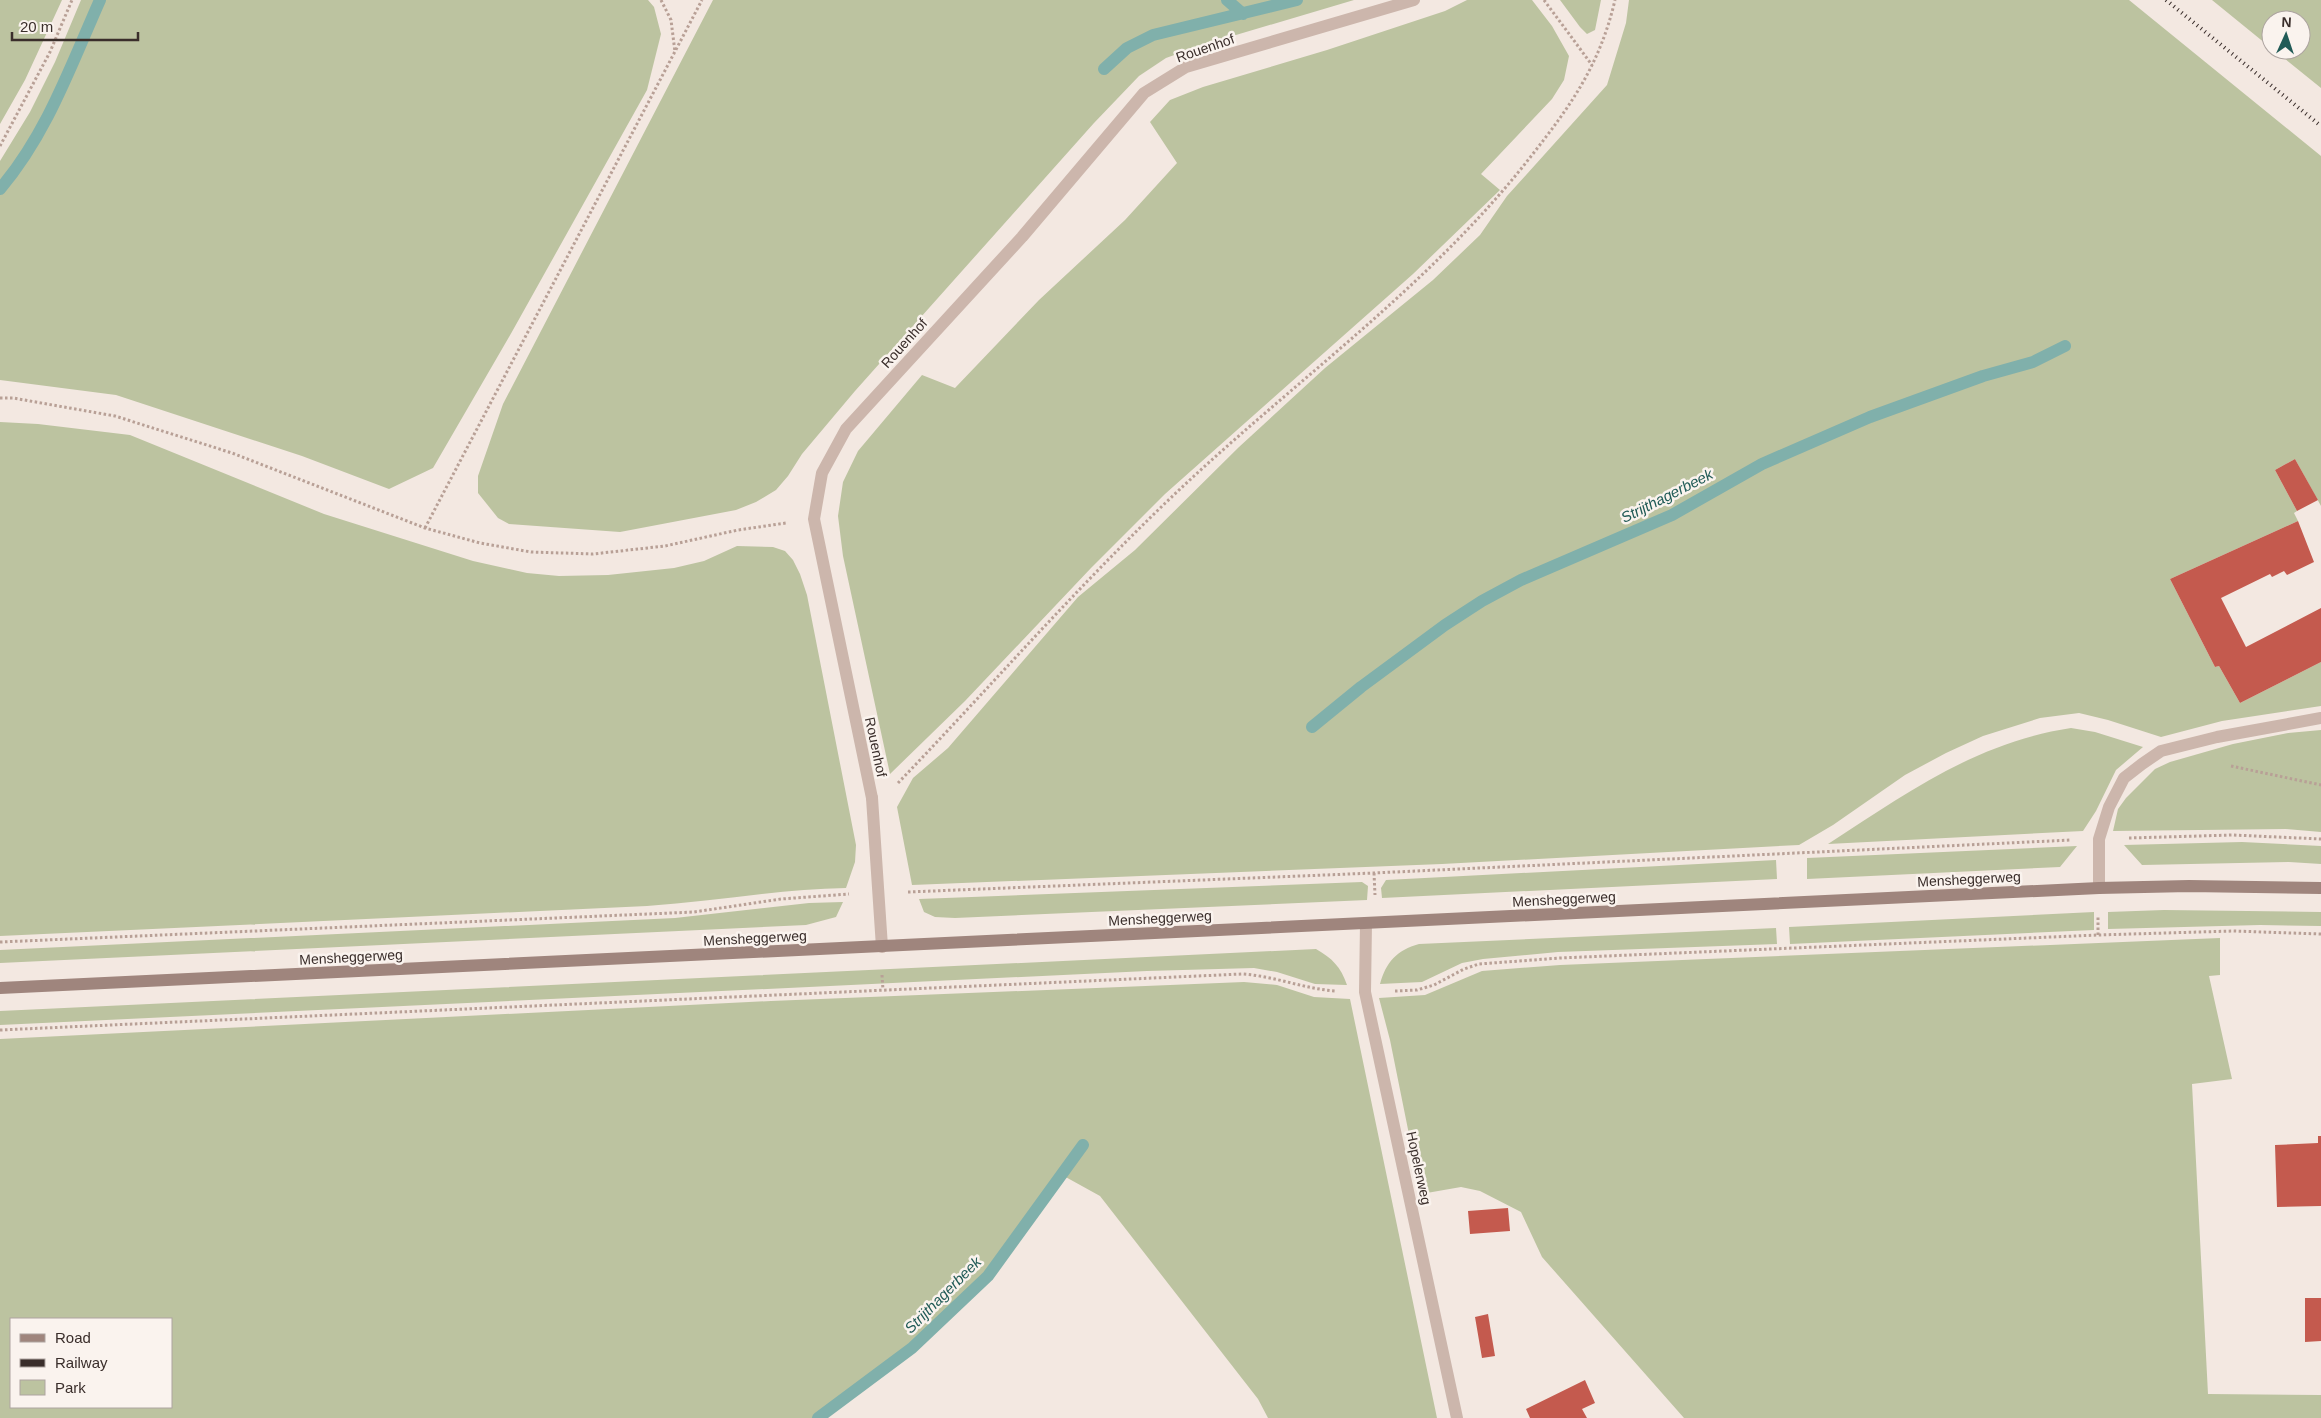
<svg xmlns="http://www.w3.org/2000/svg" width="2321" height="1418" font-family="Arial,sans-serif">
	<rect width="100%" height="100%" fill="#f3e8e1"/>
	<path fill="#bcc3a0" fill-rule="evenodd" d="M0 0H62L25 80 0 124Z
		M81 0H648L654 7 661 34 647 90 513 330 433 468 389 489 302 456 116 395 0 380V161L30 112 55 62Z
		M713 0H1354L1199 46 1166 58 1139 76 1094 123 855 391 802 454 788 476 776 490 756 502 736 510 620 532 509 524 498 518 478 493V476L503 404Z
		M1467 0H1532L1552 26 1569 56 1564 80 1552 99 1481 174 1500 190 1413 274 1165 494 1091 568 965 701 890 774 843 556 838 516 843 482 858 451 922 375 955 388 1039 300 1125 220 1177 163 1150 122 1170 100 1203 87 1327 50 1445 11Z
		M1560 0H1601L1595 30 1587 34 1580 27Z
		M1629 0H2129L2321 156V506L2295 459 2275 470 2297 511 2294 513 2298 521 2170 579 2215 667 2219 666 2240 703 2321 662V706L2222 721 2161 737 2108 720 2079 713 2040 718 1983 736 1946 753 1905 775 1833 825 1799 845 1442 864 912 885 897 807 913 778 948 748 1078 597 1135 550 1239 447 1325 368 1433 280 1480 235 1507 196 1607 85 1626 23Z
		M2212 0H2321V88L2274 50H2301V20H2271V48Z
		M0 422 38 424 130 435 324 514 473 561 527 573 559 576 608 575 674 568 704 561 737 546 773 547 785 551 793 560 800 574 807 595 856 845 855 862 846 888C779 889 713 902 647 906L0 936Z
		M2071 728 2095 732 2143 747 2116 770 2096 811 2083 831 1828 844C1905 794 1977 742 2071 728Z
		M2321 730V832L2286 829 2113 831 2118 809 2126 798 2155 769 2170 762 2233 744 2288 733Z
		M2242 842 2321 846V864L2289 862 2142 865 2124 845Z
		M2077 846 2060 867 1807 879V858Z
		M1776 860 1777 879 1382 898 1381 888 1386 880Z
		M1362 882 1368 886 1367 900 955 918 935 917 924 912 919 899Z
		M843 902 836 917 806 925 0 963V950L675 918 809 903Z
		M2164 910 2321 912V926L2260 925 2108 929V912Z
		M2094 912V930L1790 944 1789 927Z
		M1776 928 1777 944 1558 952 1483 959 1462 963 1422 982 1380 984C1386 962 1397 950 1419 944Z
		M2220 938V975L2209 976 2232 1079 2192 1084 2208 1394 2321 1395V1418H1684L1542 1257 1521 1212 1480 1191 1461 1187 1421 1194 1390 1040 1379 998 1425 995 1482 971 1560 965Z
		M1316 949C1332 958 1341 967 1347 985L1315 984 1277 972 1254 968 1147 971 0 1025V1011Z
		M1244 982 1277 985 1314 997 1350 999 1437 1418H1268L1258 1399 1100 1196 1062 1175 988 1276 912 1348 818 1418H0V1039L771 1001ZM11 1319H171V1407H11Z"/>
	<g fill="none" stroke-linecap="round" stroke-linejoin="round">
		<path stroke="#80b0ab" stroke-width="12" d="M1227 0 1243 14
			M1104 69 1127 48 1153 35 1297 0
			M0 189C47 134 71 65 100 0
			M1312 727 1361 687 1445 625 1482 601 1521 580 1672 515 1762 464 1870 417 1983 376 2033 362 2065 346
			M818 1418 912 1348 988 1276 1083 1145"/>
	</g>
	<path fill="#c45a4e" d="M2295 459 2318 500 2297 511 2275 470Z
		M2298 521 2314 562 2287 575 2284 571 2272 577 2270 574 2221 598 2246 647 2321 608V662L2240 703 2219 666 2215 667 2170 579Z
		M2318 1136H2321V1206L2277 1207 2275 1145 2318 1143Z
		M1508 1208 1510 1231 1470 1234 1468 1211Z
		M2305 1298H2321V1341L2305 1342Z
		M1488 1314 1495 1356 1482 1358 1475 1317Z
		M1585 1380 1595 1403 1582 1409 1587 1418H1530L1526 1409Z"/>
	<g fill="none" stroke-linecap="round" stroke-linejoin="round">
		<path stroke="#b8a096" stroke-width="3" stroke-dasharray="2.5 2.5" stroke-linecap="butt" d="M661 0 671 20 675 52
			M1544 0 1592 65
			M0 146 50 52 72 0
			M0 398H13L115 416 232 453 425 528 480 543 531 552 593 554 665 546 738 530 786 523
			M425 528 702 0
			M2231 766 2321 785
			M898 783C996 681 1089 573 1193 477 1308 371 1436 279 1532 155 1572 104 1600 64 1615 0
			M2129 838 2233 835 2321 839
			M1374 873 1375 895
			M908 892 1374 873 2071 840
			M2098 935V916
			M0 942 694 912 781 899 849 894
			M882 975 883 990
			M1395 991 1417 990 1434 985 1464 969 1479 964 1560 958 2098 935 2233 931 2321 934
			M0 1030 1242 974C1275 976 1304 989 1336 991"/>
		<path stroke="#ccb6ac" stroke-width="12" d="M872 798 814 519 822 473 846 429 1022 237 1144 93 1186 67 1414 0
			M2099 888V839L2109 807 2124 778 2142 764 2161 751 2217 737 2321 718"/>
		<path stroke="#ccb6ac" stroke-width="12" d="M872 798 882 947
			M1366 923 1365 992 1457 1418"/>
		<path stroke="#9f857d" stroke-width="12" d="M0 988 2099 888 2189 886 2321 888"/>
		<path stroke="#3a2e2b" stroke-width="4" stroke-dasharray="1 4" stroke-linecap="butt" d="M2166 0 2321 126"/>
	</g>
	<g text-anchor="middle" stroke-width="5" stroke-linejoin="round" paint-order="stroke">
		<g font-size="14" fill="#3a2e2b" stroke="#faf3ee">
			<text transform="translate(1205 48) rotate(-19)" y="5">Rouenhof</text>
			<text transform="translate(904 343) rotate(-48)" y="5">Rouenhof</text>
			<text transform="translate(876 747) rotate(78)" y="5">Rouenhof</text>
			<text transform="translate(1969 879) rotate(-3)" y="5">Mensheggerweg</text>
			<text transform="translate(1564 899) rotate(-3)" y="5">Mensheggerweg</text>
			<text transform="translate(1160 918) rotate(-3)" y="5">Mensheggerweg</text>
			<text transform="translate(755 938) rotate(-3)" y="5">Mensheggerweg</text>
			<text transform="translate(351 957) rotate(-3)" y="5">Mensheggerweg</text>
			<text transform="translate(1419 1168) rotate(78)" y="5">Hopelerweg</text>
		</g>
		<g font-size="15" font-style="italic" fill="#215b57" stroke="#faf3ee">
			<text transform="translate(1667 496) rotate(-27)" y="5">Strijthagerbeek</text>
			<text transform="translate(943 1295) rotate(-45)" y="5">Strijthagerbeek</text>
		</g>
	</g>
	<rect x="10" y="1318" width="162" height="90" fill="#faf3ee" stroke="#ada4a0"/>
	<rect x="20" y="1334" width="25" height="8" fill="#9f857d" stroke="#ada4a0"/>
	<text x="55" y="1343" font-size="15" fill="#3a2e2b">Road</text>
	<rect x="20" y="1359" width="25" height="8" fill="#3a2e2b" stroke="#ada4a0"/>
	<text x="55" y="1368" font-size="15" fill="#3a2e2b">Railway</text>
	<rect x="20" y="1380" width="25" height="15" fill="#bcc3a0" stroke="#ada4a0"/>
	<text x="55" y="1393" font-size="15" fill="#3a2e2b">Park</text>
	<g transform="translate(2286 35) rotate(3)"><circle r="24" fill="#faf3ee" stroke="#ada4a0"/>
	<path d="M0-4L9 19L0 12L-9 19Z" fill="#215b57"/>
	<text y="-8" font-size="14" font-weight="bold" text-anchor="middle" fill="#3a2e2b">N</text>
	</g>
	<path d="M12 32v8h126v-8" fill="none" stroke="#3a2e2b" stroke-width="2.5"/>
	<text x="20" y="32" font-size="15" fill="#3a2e2b" stroke="#faf3ee" stroke-width="4" paint-order="stroke">20 m</text>
</svg>
